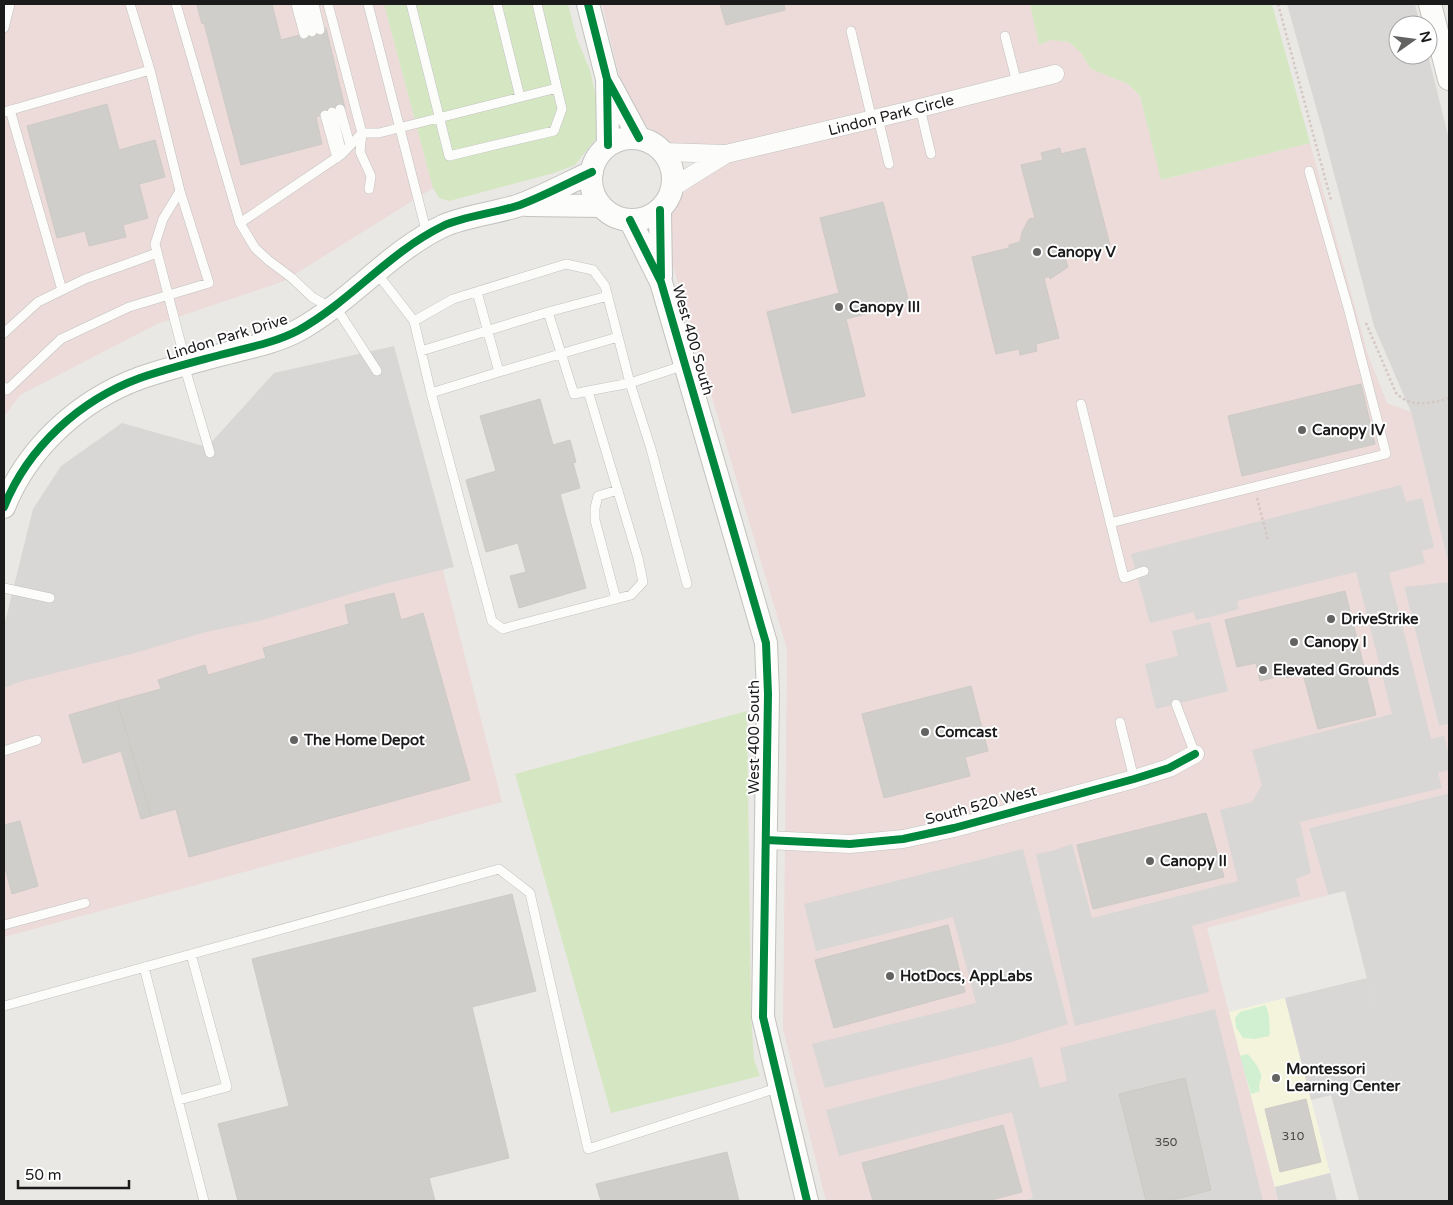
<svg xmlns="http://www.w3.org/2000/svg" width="1453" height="1205" font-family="'Varela Round',sans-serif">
	<rect width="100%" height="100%" fill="#eae8e4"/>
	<path fill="#d9d7d5" d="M1287 4H1415L1420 25H1398V55H1428L1449 139V566L1411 412 1374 326 1323 132Z
		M1449 582V724L1439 726 1404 586Z
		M1449 793V1201H1359L1331 1095 1392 1079 1345 891 1328 895 1309 828Z"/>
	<path fill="#ecdbd8" d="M4 4H384L433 188 284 281 157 324 20 395 4 417Z
		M602 4H1030L1039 45 1051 40 1069 42 1081 53 1091 69 1128 84 1140 97 1162 180 1310 143 1368 355 1387 403 1411 412 1449 566V582L1404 587 1439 726 1449 724V793L1309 828 1328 895 1207 928 1278 1201H826L783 1029 787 649 666 243 672 203 704 176 697 146 661 142 625 100Z
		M388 354 502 802 4 937V626L47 503 201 450Z"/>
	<path fill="#f4f4dd" d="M1285 998 1330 1173 1275 1187 1229 1012Z"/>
	<path fill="#d8d7d5" d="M394 346 454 567 384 584 259 621 206 632 131 654 19 682 4 688V626L33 509 61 466 122 423 207 447 274 373Z
		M1401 485 1406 502 1422 498 1434 547 1422 551 1425 563 1389 573 1431 739 1444 736 1449 756V770L1438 773 1442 788 1300 822 1311 873 1296 879 1300 896 1192 926 1209 992 1075 1026 1036 854 1052 851 1072 844 1092 918 1238 881 1220 810 1252 802 1262 785 1252 750 1392 714 1356 572 1237 601 1239 609 1218 615 1196 620 1194 612 1150 623 1131 554Z
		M1210 622 1228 691 1156 709 1145 664 1178 656 1172 631Z
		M1023 849 1068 1024 1008 1043 825 1088 812 1044 976 1003 953 917 816 951 804 904Z
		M1367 978 1393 1080 1311 1100 1285 998Z
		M1215 1009 1263 1201H1023L1033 1198 1012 1112 839 1156 826 1110 1032 1057 1040 1088 1067 1081 1060 1048Z
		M1330 1173 1337 1201H1278L1275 1187Z"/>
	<path fill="#d5e7c2" d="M384 4H568L577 39 590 70 598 106V136L575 165 554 173 449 201 439 198 433 188Z
		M1030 4H1272L1310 143 1161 180 1140 96 1128 84 1091 69 1081 53 1069 42 1051 40 1039 45Z
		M747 711 751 1016 754 1060 760 1076 611 1113 515 774Z"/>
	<path fill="#d1f0d2" d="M1265 1005C1270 1011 1269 1025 1270 1033L1269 1036 1255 1039 1243 1038 1236 1027 1235 1018 1240 1012Z
		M1248 1054C1253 1061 1259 1066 1261 1075 1262 1082 1257 1082 1260 1091L1251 1094 1240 1056Z"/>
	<path fill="#d0cecb" stroke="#cdcac5" d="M202 4H272L281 40 326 28 345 108 316 117 322 144 241 165 204 23 202 24 197 5Z
		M720 4H784L785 10 726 25Z
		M107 104 119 150 155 140 165 177 139 184 148 218 123 225 126 237 89 246 85 231 57 238 27 126Z
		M1060 148 1061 154 1085 148 1110 245 1065 257 1068 267 1050 279 1049 276 1044 278 1059 338 1036 344 1037 351 1020 355 1019 349 996 354 972 257 1009 248V245L1020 242 1022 232 1029 219 1035 218 1021 165 1043 160 1041 153Z
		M883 202 909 303 846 319 865 396 792 413 767 312 839 293 820 218Z
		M1361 384 1375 444 1242 476 1228 416Z
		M540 399 553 445 570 440 576 462 573 463 580 488 560 494 586 588 519 608 510 576 526 572 518 543 486 552 466 480 496 471 480 416Z
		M1345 591 1376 715 1318 729 1303 674 1290 677H1276L1260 681 1256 663 1237 667 1225 620Z
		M394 593 401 620 423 613 470 780 189 857 176 809 151 816 117 701 161 689 158 680 205 665 208 675 266 658 263 648 349 624 345 605Z
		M971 686 988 751 965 757 970 776 884 798 862 714Z
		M117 701 151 816 141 819 121 751 83 763 69 715Z
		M1206 813 1224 877 1093 909 1077 845Z
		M20 821 38 886 12 894 4 864V825Z
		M512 894 536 991 472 1007 509 1158 429 1178 435 1201H238L218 1124 289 1106 252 959Z
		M948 925 965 992 834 1028 815 960Z
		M1185 1078 1211 1190 1168 1201H1146L1119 1094Z
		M1306 1099 1321 1162 1280 1172 1265 1109Z
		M1003 1125 1022 1192 987 1201H873L862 1163Z
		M727 1152 739 1201H601L596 1184Z"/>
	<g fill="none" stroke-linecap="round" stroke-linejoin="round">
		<defs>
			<path id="service" d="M130 4 150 70 180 191 163 219 155 244 186 364
				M176 4 240 223 255 248 268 260 292 278 312 297 331 308
				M296 4 304 34
				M305 4 312 32
				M314 4 320 30
				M368 4 427 234
				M411 4 449 156 554 131 562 109 537 4
				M497 4 520 97
				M4 28 10 4
				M851 31 872 120
				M1005 36 1017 83
				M920 108 931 154
				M340 109 350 145
				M10 110 62 290
				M4 112 150 70
				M332 112 342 154
				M325 115 337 158
				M878 118 889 164
				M369 189 371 176 360 152 362 133H379L557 88
				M240 223 342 154 362 133 328 4
				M376 272 414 321
				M477 292 499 372 618 337
				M335 306 377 371
				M4 333 38 302 85 279 157 253
				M421 351 548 312
				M184 365 210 453
				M685 365 630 383 605 286 593 270 566 264 453 299 414 321 431 393 492 621 503 629 513 626 631 595 643 582 638 558 588 391 630 383 651 449 687 584
				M4 387 7 390 61 339 129 307 209 283 180 191
				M588 391 574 394 548 312 608 296
				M431 393 499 372
				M1081 404 1124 578 1144 571
				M1110 523 1386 454 1349 311 1309 171
				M4 588 50 598
				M616 599 595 520V508L598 496 618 490
				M1176 704 1195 754
				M1120 722 1134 779
				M4 751 37 740
				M4 925 85 903
				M144 967 204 1201
				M4 1006 499 869 530 893 588 1149 780 1087
				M179 1100 227 1087 191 954"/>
			<path id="minor" d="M664 152 726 154 920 108 1055 74
				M673 187 726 154
				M766 840 850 844 903 839 954 828 1134 779 1169 768 1195 754"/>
			<path id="tertiary" d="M588 4 607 79 608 145
				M1430 4 1449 79
				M610 84 639 138
				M591 179a41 41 0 1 1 82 0a41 41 0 1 1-82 0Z
				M527 205 601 206
				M660 210 661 276
				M630 220 661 282 766 643 768 694 763 1017 807 1201
				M4 507C28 447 80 400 140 378 166 369 194 362 220 355 246 348 275 343 299 330 351 301 389 252 443 226 464 216 497 213 520 205 544 196 568 183 592 172"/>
		</defs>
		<use href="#service" stroke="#c2c2c0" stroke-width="10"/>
		<use href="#minor" stroke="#c2c2c0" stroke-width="19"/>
		<use href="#tertiary" stroke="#c2c2c0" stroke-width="24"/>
		<path stroke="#d5c7c4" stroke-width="2.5" stroke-dasharray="2.5 2.5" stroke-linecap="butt" d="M1278 4 1331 200
			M1366 323 1396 393C1412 409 1430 403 1449 398
			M1257 498 1268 540"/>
		<use href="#service" stroke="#fcfcfb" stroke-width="9"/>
		<use href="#minor" stroke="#fcfcfb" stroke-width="18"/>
		<use href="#tertiary" stroke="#fcfcfb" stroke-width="22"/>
		<defs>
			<path id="cycleway" d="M588 4 607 79 608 145
				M608 81 639 138
				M660 210 661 277
				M630 220 661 282 766 643 768 694 763 1017 807 1201
				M4 507C28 447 80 400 140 378 166 369 194 362 220 355 246 348 275 343 299 330 351 301 389 252 443 226 464 216 497 213 520 205 544 196 568 183 592 172
				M766 840 850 844 903 839 954 828 1134 779 1169 768 1195 754"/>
		</defs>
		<use href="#cycleway" stroke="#fff" stroke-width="11"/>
		<use href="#cycleway" stroke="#00873e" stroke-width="8"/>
	</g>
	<g fill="#636361" stroke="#fff" stroke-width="2">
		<circle cx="1037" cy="252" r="5"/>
		<circle cx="839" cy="307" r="5"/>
		<circle cx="1302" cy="430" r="5"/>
		<circle cx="1331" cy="619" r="5"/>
		<circle cx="1294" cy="642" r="5"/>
		<circle cx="1263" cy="670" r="5"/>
		<circle cx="925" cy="732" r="5"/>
		<circle cx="294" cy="740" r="5"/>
		<circle cx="1150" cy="861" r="5"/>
		<circle cx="890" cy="976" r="5"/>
		<circle cx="1276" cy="1078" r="5"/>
	</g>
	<g text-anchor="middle" stroke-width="4" stroke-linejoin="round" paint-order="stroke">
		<g font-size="12" fill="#484847">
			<text x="1293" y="1140">310</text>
			<text x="1166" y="1146">350</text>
		</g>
		<g font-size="15" fill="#1b1b1b" stroke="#fff">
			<text transform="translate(891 115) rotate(-14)" y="5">Lindon Park Circle</text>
			<text transform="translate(227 337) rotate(-17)" y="5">Lindon Park Drive</text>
			<text transform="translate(693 340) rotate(74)" y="5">West 400 South</text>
			<text transform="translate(754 737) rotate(-90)" y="5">West 400 South</text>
			<text transform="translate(981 805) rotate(-15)" y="5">South 520 West</text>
		</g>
		<g font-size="15" font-weight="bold" fill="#1b1b1b" stroke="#fff" text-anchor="start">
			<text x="1047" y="257">Canopy V</text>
			<text x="849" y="312">Canopy III</text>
			<text x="1312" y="435">Canopy IV</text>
			<text x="1341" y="624">DriveStrike</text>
			<text x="1304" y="647">Canopy I</text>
			<text x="1273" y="675">Elevated Grounds</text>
			<text x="935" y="737">Comcast</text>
			<text x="304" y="745">The Home Depot</text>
			<text x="1160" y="866">Canopy II</text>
			<text x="900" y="981">HotDocs, AppLabs</text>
			<text x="1286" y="1074">Montessori<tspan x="1286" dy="17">Learning Center</tspan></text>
		</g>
	</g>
	<rect width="1453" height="1205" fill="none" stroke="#1b1b1b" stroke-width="10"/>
	<g transform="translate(1413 40) rotate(76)"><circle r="24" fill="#ffffff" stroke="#a4a4a4"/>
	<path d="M0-4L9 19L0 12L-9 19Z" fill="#636361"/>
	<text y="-8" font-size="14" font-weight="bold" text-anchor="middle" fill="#1b1b1b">N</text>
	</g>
	<path d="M18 1180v8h111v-8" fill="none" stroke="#1b1b1b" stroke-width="2.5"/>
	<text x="25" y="1180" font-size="15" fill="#1b1b1b" stroke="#ffffff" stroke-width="4" paint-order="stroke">50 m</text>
</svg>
